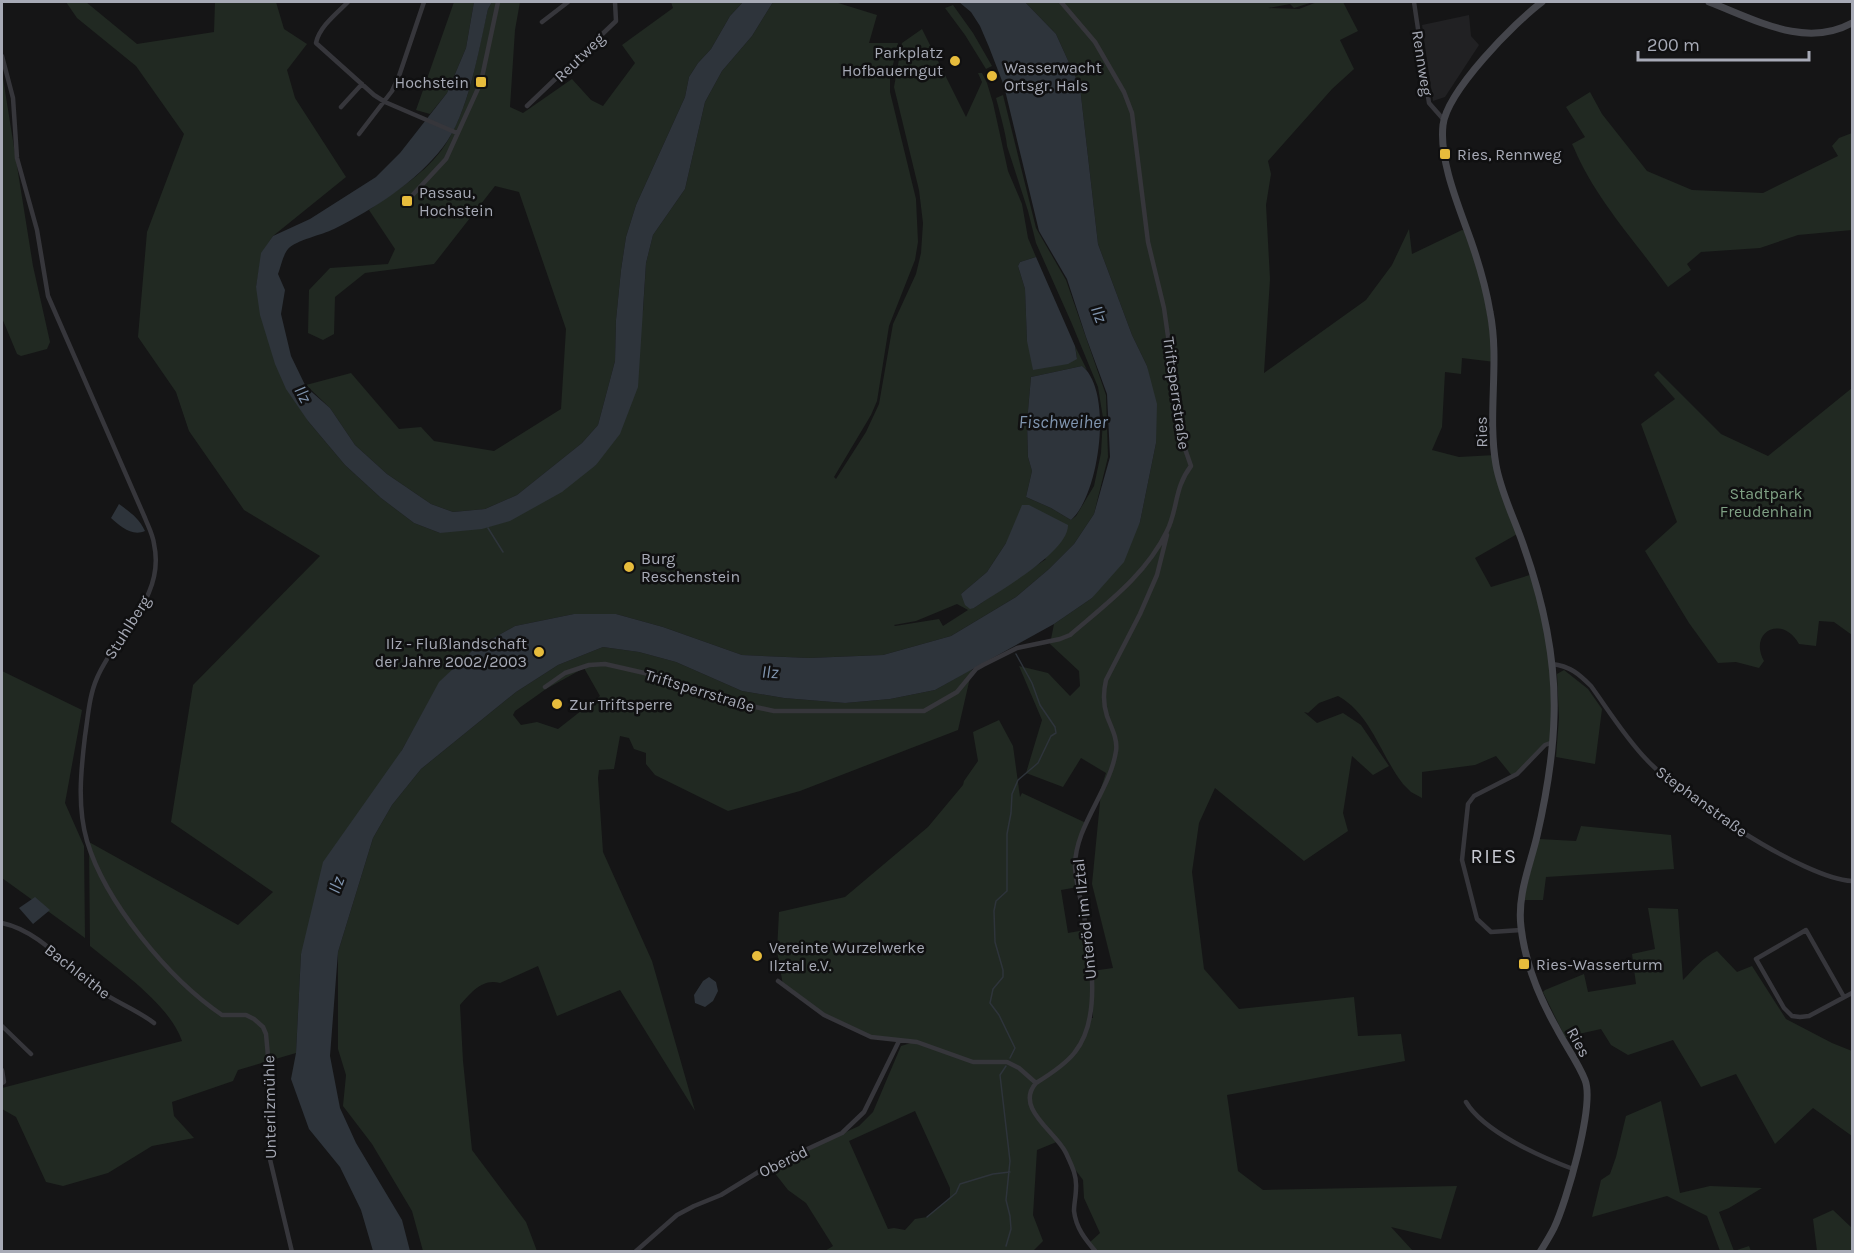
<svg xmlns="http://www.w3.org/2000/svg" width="1854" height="1253" font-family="Karla,sans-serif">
	<rect width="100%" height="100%" fill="#151516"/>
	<path fill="#212123" d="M1469 15 1471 36 1479 45 1445 97 1433 101 1422 25Z"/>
	<path fill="#212922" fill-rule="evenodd" d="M66 2H86L137 44 214 32 215 2H276L284 29 307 44 287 70 295 98 346 177 273 236 262 253 256 287 308 421 345 465 381 498 414 523 440 533 596 465 643 311 646 263 653 235 685 189 705 102 722 71 752 36 773 2H835L877 15 869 43H898L890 78V92L916 199 918 242 915 260 889 326 877 401 871 415 834 477 836 479 866 432 879 404 893 324 916 274 921 253 923 223 919 190 894 87 902 43 922 29 966 117 982 82 978 73H982L987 83 993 103 1008 171 1022 204 1028 238 1036 257 1020 262 1018 266 1025 289 1027 341 1077 358 1075 346 1087 370 1082 366 1031 377 1027 422 1028 457 1032 471 1026 497 1051 508 1071 520 1076 516 1094 486 1101 453 1103 418 1098 387 1072 324 1036 243 1028 211 1007 146C1007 138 999 109 996 98L1003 95 1036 228 1066 280 1106 395 1108 457 1094 514 1074 544 1049 569 1016 597 951 636 883 655 809 658 742 655 663 627 616 614H574L515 626 474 649 440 682 402 750 301 954 296 1053 238 1070 233 1081 172 1102 174 1116 194 1138 152 1146 108 1173 63 1186 46 1182 16 1117 2 1109V1088L182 1041C170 1005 119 970 90 946L89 842 238 925 273 892 171 822 193 685 320 556 244 510 189 431 176 392 138 337 147 232 184 134 136 66 77 18ZM1006 543 1046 559 974 608 961 594 987 572ZM957 604 968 610 943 626 939 619 895 626 894 625 916 621Z
		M454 2H474L466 48 447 93 430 114 416 110Z
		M492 2H520L515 30 510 107 523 113 572 79 591 100 603 106 635 63 622 45 673 8 671 2H743L730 16 711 49 698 63 689 77 685 97 636 205 626 237 621 270 616 320 615 361 598 425 582 443 517 495 485 509 453 512 431 504 387 474 355 445 330 408 306 385 351 373 399 429 421 427 434 441 494 451 561 409 566 329 519 192 495 186 434 264 365 273 335 297 334 334 323 340 308 333 309 290 330 268 388 264 395 249 369 210C395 191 427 173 445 145 471 105 477 54 488 9Z
		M1025 2H1313L1294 8 1290 4 1268 8 1299 9 1317 2H1343L1358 31 1340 40 1354 69 1332 89 1268 161 1271 174 1266 205 1270 279 1264 373 1366 300 1392 265 1409 229 1412 254 1462 230 1468 232 1480 270 1495 362 1462 358 1461 374 1445 372 1442 427 1432 450 1459 457 1495 455 1519 533 1475 558 1491 587 1533 574 1550 648 1553 742 1548 743 1513 777 1496 756 1475 765 1422 772V798L1411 792 1403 784C1381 756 1371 714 1338 696L1319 703 1308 713 1304 712 1317 723 1343 713 1361 725 1389 766 1373 775 1352 756 1343 813 1348 831 1304 861 1215 788 1199 823 1192 872 1204 969 1239 1009 1354 997 1358 1036 1401 1034 1405 1061 1227 1095 1238 1171 1263 1190 1457 1186 1441 1239 1391 1227 1413 1251H1096L1089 1243 1100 1233 1084 1198 1083 1180 1071 1164 1059 1141 1037 1150 1033 1215 1043 1241 1033 1251H825L833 1246 806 1203 788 1190 770 1167 859 1126 873 1112 901 1046 914 1042 871 1037 824 1015 783 985 777 951 779 912 845 897 928 827 963 785 964 781 978 761 973 732 999 720 1013 746 1020 797 1022 793 1084 822V829L1076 855 1078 887 1061 890 1068 933 1085 930 1090 975 1091 1018H1093L1092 971 1113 968 1092 884 1101 792 1100 791 1106 773 1081 758 1063 787 1026 773 1042 720 1019 666 1048 673 1070 696 1080 686 1079 671 1050 644 1054 624 1092 598 1140 522 1156 443 1147 366 1132 335 1098 244 1080 87 1056 34ZM915 1111 950 1188V1198L927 1217 915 1219 905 1230 894 1228 888 1229 849 1141Z
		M953 5 973 33 992 66 986 69 965 35 945 8Z
		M2 72 33 266 50 342 47 349 21 356 17 354 2 318Z
		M1590 92 1602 114 1647 171 1692 190 1763 193 1838 156 1832 146 1839 138 1852 133V230L1798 235 1760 248 1701 252 1687 264 1691 270 1668 287C1636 242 1596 200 1574 148L1572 144 1585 137 1566 107Z
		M1658 371 1721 434 1768 456 1852 388V635L1834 622 1819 621 1816 646 1799 644C1782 614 1748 632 1764 661L1759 668 1736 662 1718 663 1689 623 1645 551 1677 522 1641 424 1675 399 1654 375Z
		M603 647 639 652 676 662 742 691 784 698 845 703 890 699 935 690 972 669 958 730 800 791 728 811 655 775 646 764V753L634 749 629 738 620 736 614 769 599 770 598 778 603 852 652 961 695 1111 620 990 557 1016 538 966 500 983C482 978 471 993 460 1005L463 1061 472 1150 526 1222 537 1251H423L412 1211 372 1144 343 1106 346 1075 338 1049V952L373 838 392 805 421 769 516 692 558 665ZM584 668 600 696 558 729 537 722 521 725 513 715 515 711 546 689Z
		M1564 670 1588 689 1602 709 1595 764 1556 757 1559 718 1557 674Z
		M2 671 82 710 65 803 84 846 85 938 2 878Z
		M1581 826 1671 835 1674 869 1546 877 1543 900H1525L1524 897 1539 839 1576 841Z
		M1648 908 1678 909 1683 980C1694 969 1702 958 1717 951L1737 972 1752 966 1786 1019 1832 1043 1852 1051V1136L1813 1108 1775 1144 1736 1074 1701 1087 1673 1040 1628 1055 1611 1045 1601 1029 1565 1037 1543 992 1545 990 1584 974 1588 992 1636 984 1632 954 1655 949Z
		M1661 1101 1680 1193 1710 1186 1762 1188 1729 1208 1719 1212 1734 1251 1749 1246 1751 1251H1720L1707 1216 1667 1196 1592 1217 1601 1180 1610 1174 1616 1157 1626 1116Z
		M1833 1210 1852 1228V1251H1817L1813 1219Z"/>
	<path fill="#2e343b" d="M474 2H492L488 9C479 49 468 116 443 147 415 183 374 209 334 229 322 235 296 240 288 249 283 255 281 266 278 274L285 290 281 314 291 356 306 387 330 408 355 445 387 474 431 504 453 512 485 509 517 495 582 443 598 425 615 361 616 320 621 270 626 237 636 205 685 97 689 77 698 63 711 49 730 16 743 2H773L752 36 722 71 705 102 685 189 653 235 646 263 638 387 620 434 596 465 562 492 510 521 482 529 440 533 414 523 381 498 345 465 308 421 286 389 275 364 260 315 256 287 261 253 273 236 310 219 376 177 400 153 447 93 466 48Z
		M959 2H1025L1056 34 1080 87 1098 244 1132 335 1147 366 1157 404 1156 443 1140 522 1124 562 1092 598 1054 624 935 690 890 699 845 703 784 698 742 691 676 662 639 652 603 647 558 665 516 692 421 769 392 805 373 838 338 952 330 1056 340 1108 356 1143 402 1220 410 1251H373L361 1210 340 1167 309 1129 291 1079 296 1053 301 954 323 862 402 750 439 682 474 649 515 626 574 614H616L663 627 742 655 809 658 883 655 951 636 1016 597 1049 569 1074 544 1094 514 1110 457 1107 394 1086 337 1067 279 1039 231 1004 86 989 47 980 26 971 12Z
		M1036 257 1075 346 1077 359 1068 364 1033 370 1027 341 1025 289 1018 266 1020 262Z
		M1082 366C1114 391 1099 496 1071 520L1051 508 1026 497 1032 471 1028 457 1027 422 1031 377Z
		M119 504C131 513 139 518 145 531 132 537 120 526 111 518Z
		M1022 505H1029L1068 525C1069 552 996 593 974 608L970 609 965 605 961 594 987 572 1006 543Z
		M35 897 50 910 33 924 19 908Z
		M709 977 716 982 718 991 713 1001 705 1007 695 1003 694 995 703 981Z"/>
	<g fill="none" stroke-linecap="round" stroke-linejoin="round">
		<path stroke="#2e343b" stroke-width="1.5" d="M488 528 503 552
			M1010 1058 1015 1048 999 1015 990 1003 993 989 1003 977V970L995 942 994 911 996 901 1007 891V834L1011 813 1012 794 1018 780 1038 763 1051 736 1056 733 1055 727 1040 705 1032 683 1016 654
			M1006 1066 1000 1075 1010 1161 1006 1200 1010 1216 1011 1229 1006 1246
			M927 1217 956 1193 960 1184 993 1174 1010 1172"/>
		<path stroke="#36363b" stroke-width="4.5" d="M348 2C337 13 319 27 316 43L374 95 385 102 457 133
			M1414 2 1429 103 1444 120
			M542 22 568 2
			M2 56 13 98 17 158 37 230 48 296 145 518C148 526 153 535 154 544 166 598 116 633 97 678 89 696 88 717 85 736 81 770 77 807 87 841 105 902 169 979 222 1015H246L254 1019 263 1027 266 1034 269 1067 268 1151 292 1252
			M527 106 616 21 615 2
			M341 107 362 84
			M359 134 392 91 399 76 424 2
			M407 201 446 159 481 82 498 2
			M1552 664C1570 666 1579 674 1591 686 1609 711 1625 737 1646 759 1679 795 1804 879 1852 881
			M545 687 565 673 589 665 605 664 662 677 693 691 728 701 774 711H924L957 692 976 669 983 665 1017 648 1060 639 1070 635C1106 604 1146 575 1167 531 1178 509 1174 488 1191 466L1183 443 1164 308 1148 242 1132 113 1124 92 1095 42 1061 2
			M2 923C40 931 67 967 97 989 115 1002 136 1009 154 1023
			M1521 930 1491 932 1477 919 1462 860 1468 804 1474 796 1517 774 1545 745 1553 742
			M778 981 824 1015 871 1037 917 1042 973 1062H1007L1019 1068 1036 1083
			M1844 997 1806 930 1756 959 1784 1008 1792 1016 1800 1017 1809 1016 1852 993
			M2 1026 31 1054
			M2 1070 4 1082 2 1083
			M1466 1102C1484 1132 1541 1157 1573 1169
			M635 1252 677 1215 694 1206 721 1195 760 1171 842 1133 864 1112 899 1041
			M1096 1252C1085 1239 1076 1228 1074 1211 1074 1204 1076 1196 1076 1188 1077 1175 1071 1164 1066 1153 1056 1132 1014 1108 1036 1083 1049 1075 1066 1064 1075 1052 1103 1017 1090 951 1083 910 1080 896 1075 880 1075 866 1075 826 1110 791 1116 751 1118 739 1111 727 1107 716 1103 704 1103 693 1106 680L1140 614 1157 575 1167 535"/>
		<path stroke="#44454b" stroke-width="7" d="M1709 2C1754 19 1805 49 1852 23
			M1540 1252C1545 1244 1550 1236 1554 1228 1566 1203 1595 1105 1585 1080 1578 1062 1565 1045 1556 1027 1539 997 1525 962 1521 927 1517 895 1530 866 1537 836 1546 797 1553 756 1554 717 1556 659 1543 601 1524 547 1515 520 1501 493 1496 465 1487 414 1500 362 1490 312 1486 288 1479 264 1471 241 1459 207 1439 161 1443 125 1447 91 1514 23 1542 2"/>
	</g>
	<g fill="#e7bc3c" stroke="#101011" stroke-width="2">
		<circle cx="955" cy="61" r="6"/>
		<circle cx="992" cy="76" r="6"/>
		<rect x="475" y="76" width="12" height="12" rx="3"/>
		<rect x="1439" y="148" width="12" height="12" rx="3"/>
		<rect x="401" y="195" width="12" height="12" rx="3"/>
		<circle cx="629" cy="567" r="6"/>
		<circle cx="539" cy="652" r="6"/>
		<circle cx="557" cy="704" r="6"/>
		<circle cx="757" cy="956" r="6"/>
		<rect x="1518" y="958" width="12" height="12" rx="3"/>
	</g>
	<g text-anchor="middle" stroke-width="5" stroke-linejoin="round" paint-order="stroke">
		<g font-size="16" fill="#a7aab6" stroke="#101011" text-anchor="start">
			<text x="943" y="58" text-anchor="end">Parkplatz<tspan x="943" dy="18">Hofbauerngut</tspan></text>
			<text x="1004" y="73">Wasserwacht<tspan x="1004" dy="18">Ortsgr. Hals</tspan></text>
			<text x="469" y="88" text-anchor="end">Hochstein</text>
			<text x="1457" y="160">Ries, Rennweg</text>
			<text x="419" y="198">Passau,<tspan x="419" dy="18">Hochstein</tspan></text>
			<text x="641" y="564">Burg<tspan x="641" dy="18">Reschenstein</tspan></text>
			<text x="527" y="649" text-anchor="end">Ilz - Flußlandschaft<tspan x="527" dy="18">der Jahre 2002/2003</tspan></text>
			<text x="569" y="710">Zur Triftsperre</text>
			<text x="769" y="953">Vereinte Wurzelwerke<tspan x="769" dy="18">Ilztal e.V.</tspan></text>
			<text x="1536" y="970">Ries-Wasserturm</text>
		</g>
		<g font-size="16" fill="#a7aab6" stroke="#101011">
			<text transform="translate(579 57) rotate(-44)" y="6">Reutweg</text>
			<text transform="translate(1423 63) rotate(81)" y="6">Rennweg</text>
			<text transform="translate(1177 393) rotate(82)" y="6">Triftsperrstraße</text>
			<text transform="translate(1481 432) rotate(-91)" y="6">Ries</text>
			<text transform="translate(127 627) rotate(-58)" y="6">Stuhlberg</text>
			<text transform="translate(700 690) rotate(17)" y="6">Triftsperrstraße</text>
			<text transform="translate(1702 801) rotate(36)" y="6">Stephanstraße</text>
			<text transform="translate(1084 919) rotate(-96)" y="6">Unteröd im Ilztal</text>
			<text transform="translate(78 971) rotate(38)" y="6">Bachleithe</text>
			<text transform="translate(1579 1042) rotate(61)" y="6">Ries</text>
			<text transform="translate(269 1107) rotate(-91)" y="6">Unterilzmühle</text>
			<text transform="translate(783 1161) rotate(-26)" y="6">Oberöd</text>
		</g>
		<g font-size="16" fill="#7fa084" stroke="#101011">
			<text x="1766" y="499">Stadtpark<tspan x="1766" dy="18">Freudenhain</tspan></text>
		</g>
		<g font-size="18" font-style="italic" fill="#8095af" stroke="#101011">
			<text transform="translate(1099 314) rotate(69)" y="6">Ilz</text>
			<text transform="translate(303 394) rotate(62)" y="6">Ilz</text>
			<text x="1063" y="428">Fischweiher</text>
			<text transform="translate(770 672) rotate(3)" y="6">Ilz</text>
			<text transform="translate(336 885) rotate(-70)" y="6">Ilz</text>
		</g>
		<g font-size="20" letter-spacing="1.5" fill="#c8cad2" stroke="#101011">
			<text x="1494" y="863">RIES</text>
		</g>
	</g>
	<rect width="1854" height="1253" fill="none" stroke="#a7aab6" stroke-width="6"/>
	<path d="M1638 51v9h171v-9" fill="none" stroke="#a7aab6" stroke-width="3"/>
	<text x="1647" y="51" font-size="18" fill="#a7aab6" stroke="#101011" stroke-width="4.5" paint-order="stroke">200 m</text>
</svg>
